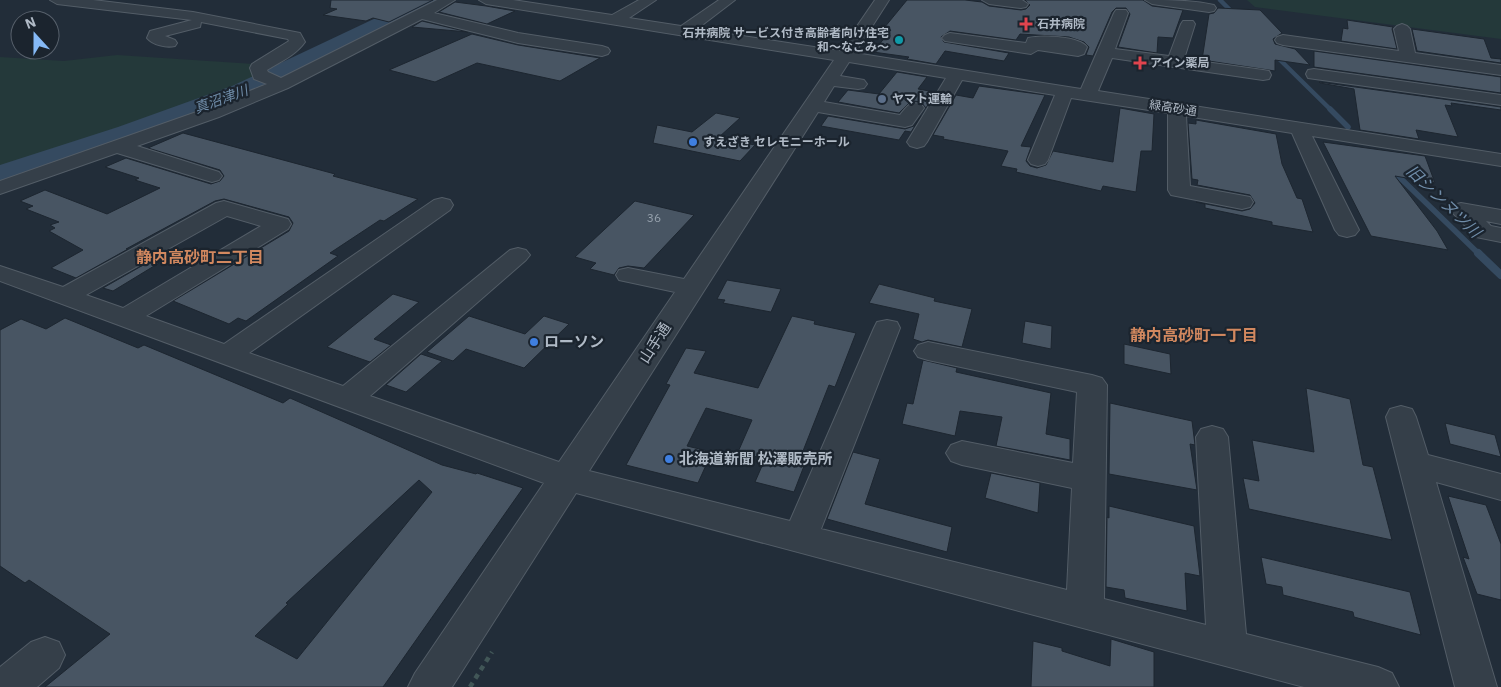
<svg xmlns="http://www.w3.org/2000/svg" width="1501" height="687" font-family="'IBM Plex Sans','Noto Sans JP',sans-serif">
	<rect width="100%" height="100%" fill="#222d39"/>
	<path fill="#24393a" d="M1247 0H1501V39L1255 7Z
		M117 55 254 64 256 81 0 169V57L64 61Z"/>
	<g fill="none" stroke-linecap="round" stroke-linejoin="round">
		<path stroke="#354a60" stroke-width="4.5" d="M1220 0 1234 14
			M1274 54 1331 110"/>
		<path stroke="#354a60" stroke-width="5.5" d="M1330 109 1348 127
			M1393 171 1479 254"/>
		<path stroke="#354a60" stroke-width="8" d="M1478 253 1501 275"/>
		<path fill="#354a60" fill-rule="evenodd" d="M414 0H443L440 5 252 98 140 139 0 186V165L118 127 232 86Z"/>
	</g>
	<path fill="#485563" stroke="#1d2630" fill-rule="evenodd" d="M331 0H433L389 22 373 18 366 21 323 15 337 9 330 8Z
		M907 0H965L982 2 989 6 1021 10 1026 9 1030 5 1025 0H1143L1152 6 1183 10 1173 38 1158 37 1157 53 1118 47 1130 14 1126 8H1116L1112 12 1093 56 1086 55 1089 47 1084 42 1069 37 1020 34 1016 40 950 31 941 37 944 42 1009 53 1004 61 945 51 936 64 907 59 909 57 873 52 891 30 884 28Z
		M455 2 486 6 515 11 487 24 439 12Z
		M1218 8 1260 10 1282 33 1273 39 1275 44 1295 49 1310 65 1275 60V71L1202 60 1209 14 1214 13Z
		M1347 20 1393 27 1392 29 1397 49 1341 41 1343 28 1348 29Z
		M422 21 468 32 412 27Z
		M1412 29 1484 39 1491 58 1501 59V63L1417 51Z
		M472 34 518 45 600 58 560 81 477 63 435 82 389 70Z
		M1314 51 1501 77V93L1314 67Z
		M897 72 927 77 918 89 935 92 926 108 921 102 914 101 908 104 899 113 838 102 848 90 879 94Z
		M1319 82 1501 107V110L1451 103 1452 106 1445 105 1458 137 1416 130 1419 139 1360 130 1354 89 1320 83Z
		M979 86 1045 95 1021 146 1031 147 1026 161 1030 166 1037 168 1046 165 1053 151 1113 162 1120 108 1154 114 1152 151H1141L1136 192 1103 186 1101 191 1016 172 1017 169 1001 166 1008 151 943 139 944 137 933 135 956 95 973 98Z
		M716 113 740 118 718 138 755 145 740 161 653 143 657 125 692 132Z
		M828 116 905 129 914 126 921 116 911 132 905 131 899 140 821 126Z
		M1196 120 1276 134 1282 164 1297 198 1302 199 1313 232 1272 225V222L1205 208V204L1196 202 1242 211 1250 209 1255 203 1250 195 1197 185 1198 180 1192 179 1188 123 1196 124Z
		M183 133 335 174 333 176 418 199 384 221 380 220 330 253 338 256 246 321 238 318 229 324 173 301 289 231 293 223 289 217 224 199 215 201 126 249H128L76 278 51 268 83 250 49 231 55 228 50 225 59 222 26 209 33 206 20 201 45 190 107 214 160 188 135 180 139 178 105 167 126 158 211 184 220 181 224 176 220 170 148 148Z
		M1323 142 1425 156 1435 183 1395 176 1437 231 1448 250 1371 236Z
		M635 201 694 215 644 268 628 266 619 268 614 275 590 269 596 263 575 257Z
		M152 260 159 263 113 291 103 288Z
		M727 280 781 289 771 312 723 303 725 300 717 299Z
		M879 284 935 298 934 301 972 309 962 347 928 340 922 342 913 339 919 314 869 303Z
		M393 294 419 302 374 339 391 345 370 362 327 347Z
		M469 316 525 334 544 316 569 324 524 368 466 349 453 361 427 352Z
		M792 316 815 321 814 324 856 333 835 387 829 385 803 451 809 453 794 492 755 482 765 459 738 452 752 420 706 408 687 446 712 452 698 483 626 465 670 385 666 384 686 348 706 351 694 373 758 388Z
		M65 318 138 348 144 345 283 403 290 398 442 465 476 474 477 473 523 488 383 687H45L110 634 29 580 25 583 0 566V330L21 319 46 329ZM419 480 432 492 297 659 255 636 288 604 286 603Z
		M1025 321 1052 326 1051 349 1022 343Z
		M1124 344 1170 354 1171 374 1124 364Z
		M421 354 442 361 406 392 386 385Z
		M923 360 957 368 956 372 1051 393 1046 434 1070 439V460L996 446 1002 417 960 411 955 436 902 424 907 403 913 404Z
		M1306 388 1350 399 1363 465 1373 467 1392 540 1249 509 1243 478 1259 481 1252 440 1314 452Z
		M1110 403 1192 421 1195 445 1190 444 1197 490 1109 474Z
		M1445 423 1495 435 1501 457 1450 444Z
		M853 452 880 459 865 504 952 527 947 552 827 519Z
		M991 473 1040 483 1038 513 985 498Z
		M1448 496 1486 505 1501 544V600L1477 594 1463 557 1469 559Z
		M1109 506 1194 526 1200 576 1185 573 1187 611 1125 598 1124 590 1106 587 1107 517 1109 518Z
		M1261 557 1410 592 1421 635 1354 617 1353 612 1283 595 1282 587 1266 584Z
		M1111 639 1154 652V687H1031L1033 641 1062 648V651L1110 666Z"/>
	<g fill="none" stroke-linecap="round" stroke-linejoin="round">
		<defs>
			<path id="minor" d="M50 0H93L193 12 300 33 305 42C296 55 280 62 267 70L268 72 281 78 437 0H455L434 13 518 33 602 46 608 48 610 51 608 54 602 56 518 43 422 19 288 88 219 117 137 146 219 172 222 176 219 180 212 182 205 180 117 153 0 194V181L205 109 267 84 254 79 250 68 252 64 289 41 288 39 201 22 200 27 165 36 175 40 177 43 175 46C166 48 153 45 147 38L150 31 192 20 57 4Z
				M479 0H513L612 15 639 0H656L629 18 681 26 719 0H735L697 29 840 51 875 0H889L855 53 1081 89 1114 13 1116 10H1126L1128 13 1115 49 1169 56 1181 24 1183 21H1193L1195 24 1184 59 1263 70 1269 71 1271 75 1269 79 1263 80 1112 58 1098 91 1501 154V166L1312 136 1359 230 1355 235 1347 237 1339 235 1335 230 1292 133 1186 116 1190 186 1250 197 1253 202 1250 207 1242 209 1171 195 1168 190V113L1071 98 1048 160 1045 164 1038 166 1031 164 1028 160 1055 95 962 80 927 142 924 146 917 148 910 146 907 142 946 78 849 62 840 76 864 80 867 84 864 88 858 89 834 86 824 102 900 115C907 106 910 101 921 104L924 108 912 125 905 127 818 112 589 471 790 521 874 328 877 322 887 320 897 322 900 328 821 529 1067 590 1072 488 962 465 951 461 946 453 951 445 962 441 1073 463 1077 392 928 360 918 357 914 351 918 345 928 342 1092 375 1102 378 1107 385 1104 599 1206 625 1196 437 1201 429 1212 426 1223 429 1228 437 1246 634 1378 667 1392 673 1399 687H1304L576 493 452 687H408L415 673 544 483 0 281V266L63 287 216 203 224 201 288 219 291 224 288 229 146 316 224 344 434 200 442 198 450 200 453 205 450 210 249 353 343 386 510 250 518 248 526 250 530 255 526 260 370 396 559 462 675 292 619 280 616 275 619 270 628 268 684 279 834 60 486 4ZM227 216 261 226 123 308 86 295Z
				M982 0H1022L1028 4 1026 7 1021 8 989 4Z
				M1145 0C1168 0 1191 0 1214 5L1216 8 1214 11 1209 12 1152 4Z
				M1402 24 1407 26 1410 29 1415 53 1501 65V75L1283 45 1277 43 1275 40 1277 37 1283 35 1399 51 1394 29 1397 26Z
				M950 33 1026 43 1028 38C1041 35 1079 36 1087 47L1084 54 1078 56 1038 50 1031 54 945 41 942 38 945 35Z
				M1314 69 1501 95V105L1308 78 1306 74 1308 70Z
				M1461 203 1501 210V224L1486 221 1491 226 1501 228V242L1476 237 1450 210 1453 205Z
				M1401 406 1412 409 1416 417 1428 455 1501 474V500L1436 482 1497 687H1455L1386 417 1390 409Z
				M45 637 59 642 65 655 59 668 37 687H0V667L31 642Z"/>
		</defs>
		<use href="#minor" stroke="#535d67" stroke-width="2"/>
		<path stroke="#415657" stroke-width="4.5" stroke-dasharray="5 5" stroke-linecap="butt" d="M470 687 492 652"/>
		<use href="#minor" fill="#353f49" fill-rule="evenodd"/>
	</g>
	<g fill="#e0444e" stroke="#1b242e" stroke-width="2">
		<path d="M1023.5 16.5h5v5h5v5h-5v5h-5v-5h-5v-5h5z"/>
		<path d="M1137.5 55.5h5v5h5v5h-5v5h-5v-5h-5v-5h5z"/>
	</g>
	<circle fill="#0f9aa8" stroke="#1b242e" stroke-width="2" cx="899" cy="40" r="5"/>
	<circle fill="#5c6f8a" stroke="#1b242e" stroke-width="2" cx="882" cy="99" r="5"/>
	<g fill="#3f7fe0" stroke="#1b242e" stroke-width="2">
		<circle cx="693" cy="142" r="5"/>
		<circle cx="534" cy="342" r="5"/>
		<circle cx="669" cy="459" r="5"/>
	</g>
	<g text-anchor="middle" stroke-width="4.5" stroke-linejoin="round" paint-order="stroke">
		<g font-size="12" font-weight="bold" fill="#b0bac6" stroke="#1b242e" text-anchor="start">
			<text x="1037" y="28">石井病院</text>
			<text x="889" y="37" text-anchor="end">石井病院 サービス付き高齢者向け住宅<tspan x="889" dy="14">和～なごみ～</tspan></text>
			<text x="1150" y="67">アイン薬局</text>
			<text x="892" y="103">ヤマト運輸</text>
			<text x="703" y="146">すえざき セレモニーホール</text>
		</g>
		<g font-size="12" fill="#b0bac6" stroke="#1b242e">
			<text transform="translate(1173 108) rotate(9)" y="4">緑高砂通</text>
		</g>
		<g font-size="12" fill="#96a1ad">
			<text x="654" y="222">36</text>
		</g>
		<g font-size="14" font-style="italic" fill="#708da9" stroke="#1b242e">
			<text transform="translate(221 99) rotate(-20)" y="5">真沼津川</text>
		</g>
		<g font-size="15" font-weight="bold" fill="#b0bac6" stroke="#1b242e" text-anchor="start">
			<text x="544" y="347">ローソン</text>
			<text x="679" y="464">北海道新聞 松澤販売所</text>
		</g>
		<g font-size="15" fill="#b0bac6" stroke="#1b242e">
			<text transform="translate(655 343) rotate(-57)" y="5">山手通</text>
		</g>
		<g font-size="16" font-style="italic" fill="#708da9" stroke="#1b242e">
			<text transform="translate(1444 201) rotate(44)" y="6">旧シンヌツ川</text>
		</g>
		<g font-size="16" font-weight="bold" fill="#d2885f" stroke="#1b242e">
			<text x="200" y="263">静内高砂町二丁目</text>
			<text x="1194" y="341">静内高砂町一丁目</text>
		</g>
	</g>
	<g transform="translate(35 35) rotate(339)"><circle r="24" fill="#1b242e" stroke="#57606b"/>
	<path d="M0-4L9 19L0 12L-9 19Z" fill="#85b9f6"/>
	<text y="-8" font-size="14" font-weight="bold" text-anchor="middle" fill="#b0bac6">N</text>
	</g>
</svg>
